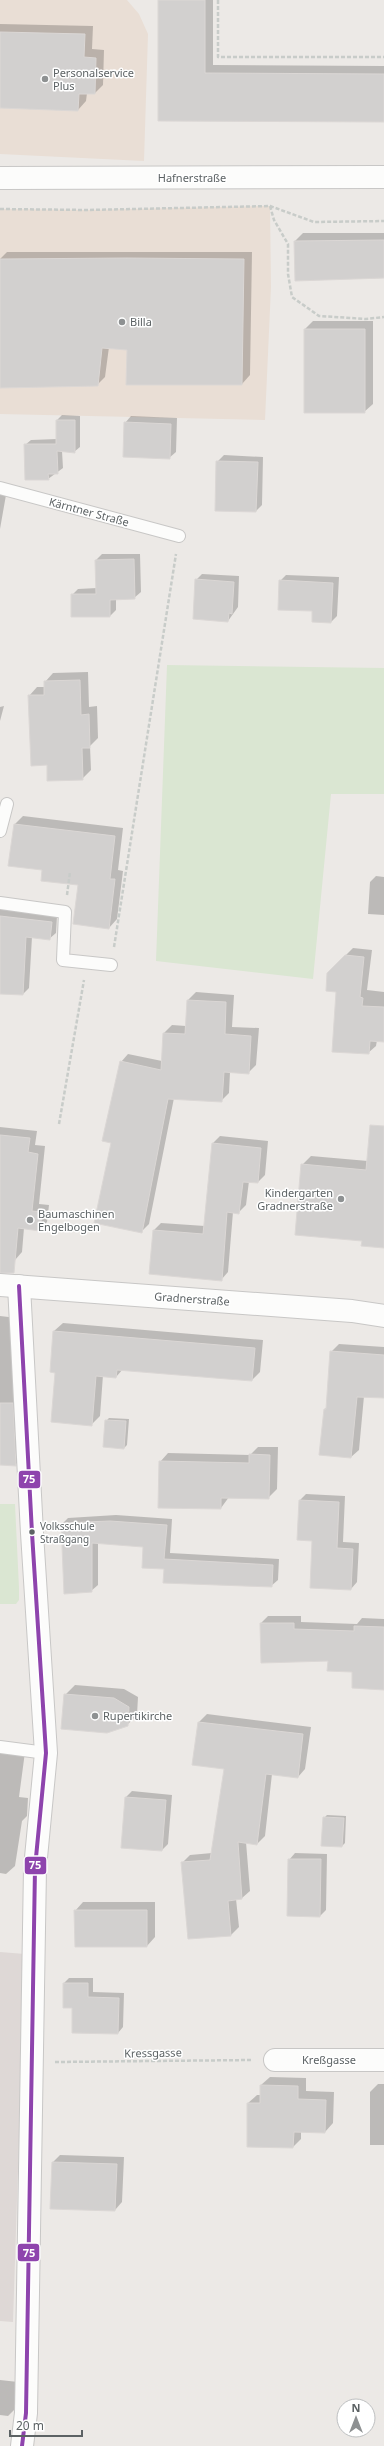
<svg xmlns="http://www.w3.org/2000/svg" width="384" height="2446" font-family="'Noto Sans',sans-serif">
	<rect width="100%" height="100%" fill="#ece9e6"/>
	<path fill="#e9ded5" d="M0 0H127L139 14 148 34 144 161 0 154Z
		M270 206 271 287 265 420 0 414V209L88 210Z"/>
	<path fill="#ded8d6" d="M0 1952 25 1954 13 2322 0 2321Z"/>
	<path fill="#dae6d2" d="M167 665 384 668V794H331L313 979 156 961Z
		M0 1504H15L19 1588V1600L16 1604H0Z"/>
	<path fill="#0003" d="M159 0H213V65L384 66V120H159Z
		M0 24 93 26 92 49 104 50 103 85 95 93H87L86 101 78 110 0 107Z
		M303 233H384V278L296 280 295 241Z
		M7 252H252L250 375 242 384 128 349 109 347 105 377 97 385 0 387V259Z
		M313 321H373V404L364 412 305 329Z
		M62 415 80 416V447L74 452 62 451 63 468 48 479 25 445 31 440 57 439V420Z
		M131 416 177 418 176 452 169 458 125 423Z
		M224 455 263 457 262 505 256 511 217 462Z
		M0 494 6 495 0 529Z
		M102 554H140L141 592 134 598 116 599V610L110 616 72 595 78 589 97 588 96 560Z
		M202 574 239 576 238 607 228 621 196 580Z
		M286 575 339 577 337 616 331 622 313 610 280 581Z
		M88 672 89 707 97 706 98 738 90 746 91 770 82 779 48 764 29 696 37 687H45V682L53 673Z
		M4 706 0 721V707Z
		M23 816 123 828 118 870 123 871 117 919 109 928 79 884 44 869 9 865 15 824Z
		M376 876 384 877V915L368 914 370 882Z
		M0 909 57 916 56 933 49 939 32 937 29 988 23 994 0 993Z
		M353 948 372 950 367 990 384 992V1041L377 1040 376 1046 368 1053 328 973Z
		M196 992 234 995 232 1027 259 1028 256 1065 248 1073 230 1072 229 1093 221 1101 174 1098 149 1224 141 1232 112 1142 121 1062 128 1054 162 1061 164 1033 172 1025 186 1026 188 1000Z
		M0 1127 37 1131 35 1145 45 1146 39 1204 49 1205 47 1222 40 1230 24 1228 22 1252 15 1260 0 1258Z
		M220 1136 268 1141 265 1175 258 1182 249 1181 246 1205 238 1213 233 1212 228 1272 221 1280 154 1230 161 1223 205 1226 213 1143Z
		M384 1152V1247L302 1165 311 1156 368 1161Z
		M0 1316 17 1318 24 1456 16 1464H0Z
		M63 1323 263 1340 260 1372 252 1380 123 1369 116 1377 103 1375 100 1416 91 1425 56 1372 54 1331Z
		M339 1344 384 1347V1397L364 1396 359 1450 351 1457 325 1409 327 1407 331 1352Z
		M109 1418 129 1419 127 1445 124 1448 106 1421Z
		M258 1447H278L277 1489 268 1498 229 1497 221 1508 160 1462 168 1453 250 1455Z
		M306 1494 345 1496 343 1542 359 1543 357 1582 351 1589 313 1540 300 1500Z
		M116 1515 172 1519 170 1553 279 1559 278 1580 271 1586 165 1568 144 1546 98 1542V1585L91 1591 62 1524 68 1518Z
		M268 1616H301V1622L357 1624 362 1618 384 1619V1689L261 1623Z
		M75 1685 124 1689 138 1697 137 1715 127 1725 65 1695Z
		M207 1714 311 1727 305 1769 298 1777 272 1774 265 1836 257 1844 246 1842 250 1891 242 1898 236 1899 239 1927 231 1935 188 1938 182 1863 190 1855 212 1853 225 1768 194 1765 199 1722Z
		M0 1749 25 1752 19 1797 28 1798 27 1816 22 1821 15 1866 6 1874 0 1873Z
		M132 1791 172 1795 168 1844 162 1850 126 1797Z
		M327 1815 346 1816 345 1843 342 1846 324 1818Z
		M295 1853 327 1854 326 1910 320 1916 289 1860Z
		M83 1902H155V1937L147 1946 75 1911Z
		M69 1978H93V1992L124 1993 123 2027 118 2033 74 2007 64 1983Z
		M270 2077 306 2078V2091L334 2092 333 2123 325 2132 301 2131V2139L293 2147 248 2103 257 2095H261V2085Z
		M378 2084H384V2145H370V2092Z
		M60 2155 124 2157 122 2202 115 2210 53 2162Z
		M0 2380 18 2382 14 2410 8 2416 0 2415Z"/>
	<path fill="#d2d0cf" stroke="#dbd7d5" d="M158 0H205V73L384 74V122L158 121Z
		M0 32 85 34 84 57 96 58 95 94H79L78 111 0 108Z
		M384 240V278L295 281 294 241Z
		M127 258 244 259 242 385H126L127 350 102 348 98 386 0 388V259Z
		M304 329H365V413H304Z
		M56 420H75V453L57 451 58 474H48L49 480H25L24 444H56Z
		M124 422 171 424 170 459 123 457Z
		M216 461 258 462 256 512 215 511Z
		M134 559 135 599 110 600V617H71V594H96L95 560Z
		M195 579 234 582 232 614 229 613 228 622 193 619Z
		M279 580 333 583 331 623 312 622V611L278 610Z
		M80 680 81 715 89 714 90 748H82L83 780 47 781V765L31 766 28 695H44V681Z
		M14 824 115 836 110 879H115L109 929 73 924 78 885 41 881 42 870 8 866Z
		M0 916 52 922 50 940 26 937 23 995 0 994Z
		M345 955 364 957 360 997 363 998 362 1006 384 1007V1042L370 1041 369 1054 332 1052 336 992 326 991 327 973Z
		M187 1000 226 1002 225 1034 251 1036 249 1074 224 1072 222 1102 168 1099 142 1233 94 1223 111 1143 102 1141 120 1061 161 1070 163 1033 185 1034Z
		M370 1125 384 1126V1248L361 1246 362 1241 295 1235 301 1164 366 1170Z
		M0 1135 30 1138 28 1152 38 1154 32 1211 42 1212 40 1231 18 1228 14 1273H0Z
		M212 1143 261 1148 258 1183 243 1182 239 1214 227 1212 222 1281 149 1274 153 1230 203 1234Z
		M53 1331 255 1348 252 1381 117 1370 116 1378 96 1376 92 1426 51 1422 55 1373 50 1372Z
		M330 1351 384 1355V1398L357 1397 351 1458 319 1455 324 1409H326Z
		M0 1403H13L16 1466 0 1465Z
		M105 1420 126 1421 124 1449 103 1447Z
		M249 1454 270 1455 269 1499 221 1498V1509L158 1508 159 1461 249 1463Z
		M299 1500 339 1502 337 1548 353 1549 351 1590 310 1588 312 1541 297 1540Z
		M110 1521 167 1525 164 1559 273 1565 272 1587 163 1583 164 1569 142 1568 143 1547 92 1543V1592L64 1594 61 1523Z
		M260 1623H294V1629L354 1631V1626L384 1627V1690L352 1688V1672L327 1671 328 1661 261 1663Z
		M64 1694 114 1698 129 1707 128 1726 107 1733 61 1729Z
		M198 1722 303 1734 298 1778 266 1774 257 1845 238 1842 242 1899 228 1901 231 1936 188 1939 181 1862 210 1860 224 1769 192 1765Z
		M125 1797 166 1800 162 1851 121 1848Z
		M323 1817 344 1818 342 1847 321 1846Z
		M288 1859H321L320 1917 287 1916Z
		M74 1910H147V1947H75Z
		M63 1983H88V1997L119 1998 118 2034 72 2033V2008H63Z
		M260 2085 298 2086V2099L326 2100 325 2133 294 2132 293 2148 247 2147V2103H260Z
		M52 2162 117 2164 115 2211 50 2209Z"/>
	<g fill="none" stroke-linecap="round" stroke-linejoin="round">
		<defs>
			<path id="service" d="M0 488 179 536
				M0 831 7 804
				M0 903 65 912 63 960 111 965
				M0 1747 46 1753"/>
			<path id="minor" d="M19 1286 32 1533 46 1753 35 1868 26 2413 22 2446
				M275 2060H384"/>
			<path id="tertiary" d="M0 178 384 177"/>
			<path id="secondary" d="M0 1285 352 1311 384 1316"/>
		</defs>
		<use href="#service" stroke="#c8c7c6" stroke-width="14"/>
		<use href="#minor" stroke="#c8c7c6" stroke-width="24"/>
		<use href="#tertiary" stroke="#c8c7c6" stroke-width="24"/>
		<use href="#secondary" stroke="#c8c7c6" stroke-width="24"/>
		<path stroke="#c8ccc9" stroke-width="2.5" stroke-dasharray="4 2" stroke-linecap="butt" d="M218 0V57H384
			M270 206 274 220 288 244V274L292 297 319 316 366 319 384 317
			M0 209 88 210 270 206 314 222 384 221
			M67 895 70 872
			M114 947 176 554
			M59 1124 84 980
			M55 2062 252 2060"/>
		<use href="#service" stroke="#fcfcfb" stroke-width="12"/>
		<use href="#minor" stroke="#fcfcfb" stroke-width="22"/>
		<use href="#tertiary" stroke="#fcfcfb" stroke-width="22"/>
		<use href="#secondary" stroke="#fcfcfb" stroke-width="22"/>
		<defs>
			<path id="bus-1" d="M19 1286 32 1533 46 1753 35 1868 26 2413 22 2446"/>
		</defs>
		<use href="#bus-1" stroke="#fff" stroke-width="7"/>
		<use href="#bus-1" stroke="#8e44ad" stroke-width="4"/>
	</g>
	<g fill="#8e9192" stroke="#fff" stroke-width="1.5">
		<circle cx="45" cy="79" r="4"/>
		<circle cx="122" cy="322" r="4"/>
		<circle cx="341" cy="1199" r="4"/>
		<circle cx="30" cy="1220" r="4"/>
		<circle cx="95" cy="1716" r="4"/>
	</g>
	<circle fill="#5c6264" stroke="#fff" stroke-width="1.5" cx="32" cy="1532" r="3.5"/>
	<g text-anchor="middle" stroke-width="3" stroke-linejoin="round" paint-order="stroke">
		<g font-size="10" fill="#5c6264" stroke="#fff" text-anchor="start">
			<text x="40" y="1530">Volksschule<tspan x="40" dy="13">Straßgang</tspan></text>
		</g>
		<g font-size="11" fill="#5c6264" stroke="#fff" text-anchor="start">
			<text x="53" y="77">Personalservice<tspan x="53" dy="13">Plus</tspan></text>
			<text x="130" y="326">Billa</text>
			<text x="333" y="1197" text-anchor="end">Kindergarten<tspan x="333" dy="13">Gradnerstraße</tspan></text>
			<text x="38" y="1218">Baumaschinen<tspan x="38" dy="13">Engelbogen</tspan></text>
			<text x="103" y="1720">Rupertikirche</text>
		</g>
		<g font-size="11" fill="#5c6264" stroke="#fff">
			<text x="192" y="182">Hafnerstraße</text>
			<text transform="translate(89 512) rotate(15)" y="4">Kärntner Straße</text>
			<text transform="translate(192 1299) rotate(4)" y="4">Gradnerstraße</text>
			<text transform="translate(153 2053) rotate(-1)" y="4">Kressgasse</text>
			<text x="329" y="2064">Kreßgasse</text>
		</g>
	</g>
	<g stroke="#fff" stroke-width="1.5">
		<rect x="18" y="1470" width="23" height="19" rx="4" fill="#8e44ad"/>
		<rect x="24" y="1856" width="23" height="19" rx="4" fill="#8e44ad"/>
		<rect x="17" y="2243" width="23" height="19" rx="4" fill="#8e44ad"/>
	</g>
	<g font-size="11" text-anchor="middle" font-weight="bold" fill="#fff">
		<text x="29" y="1483">75</text>
		<text x="35" y="1869">75</text>
		<text x="29" y="2257">75</text>
	</g>
	<g transform="translate(356 2418)"><circle r="19" fill="#ffffff" stroke="#bec0c1"/>
	<path d="M0-3L7 15L0 10L-7 15Z" fill="#8e9192"/>
	<text y="-6" font-size="11" font-weight="bold" text-anchor="middle" fill="#5c6264">N</text>
	</g>
	<path d="M10 2430v6h72v-6" fill="none" stroke="#5c6264" stroke-width="2"/>
	<text x="16" y="2430" font-size="12" fill="#5c6264" stroke="#ffffff" stroke-width="3" paint-order="stroke">20 m</text>
</svg>
